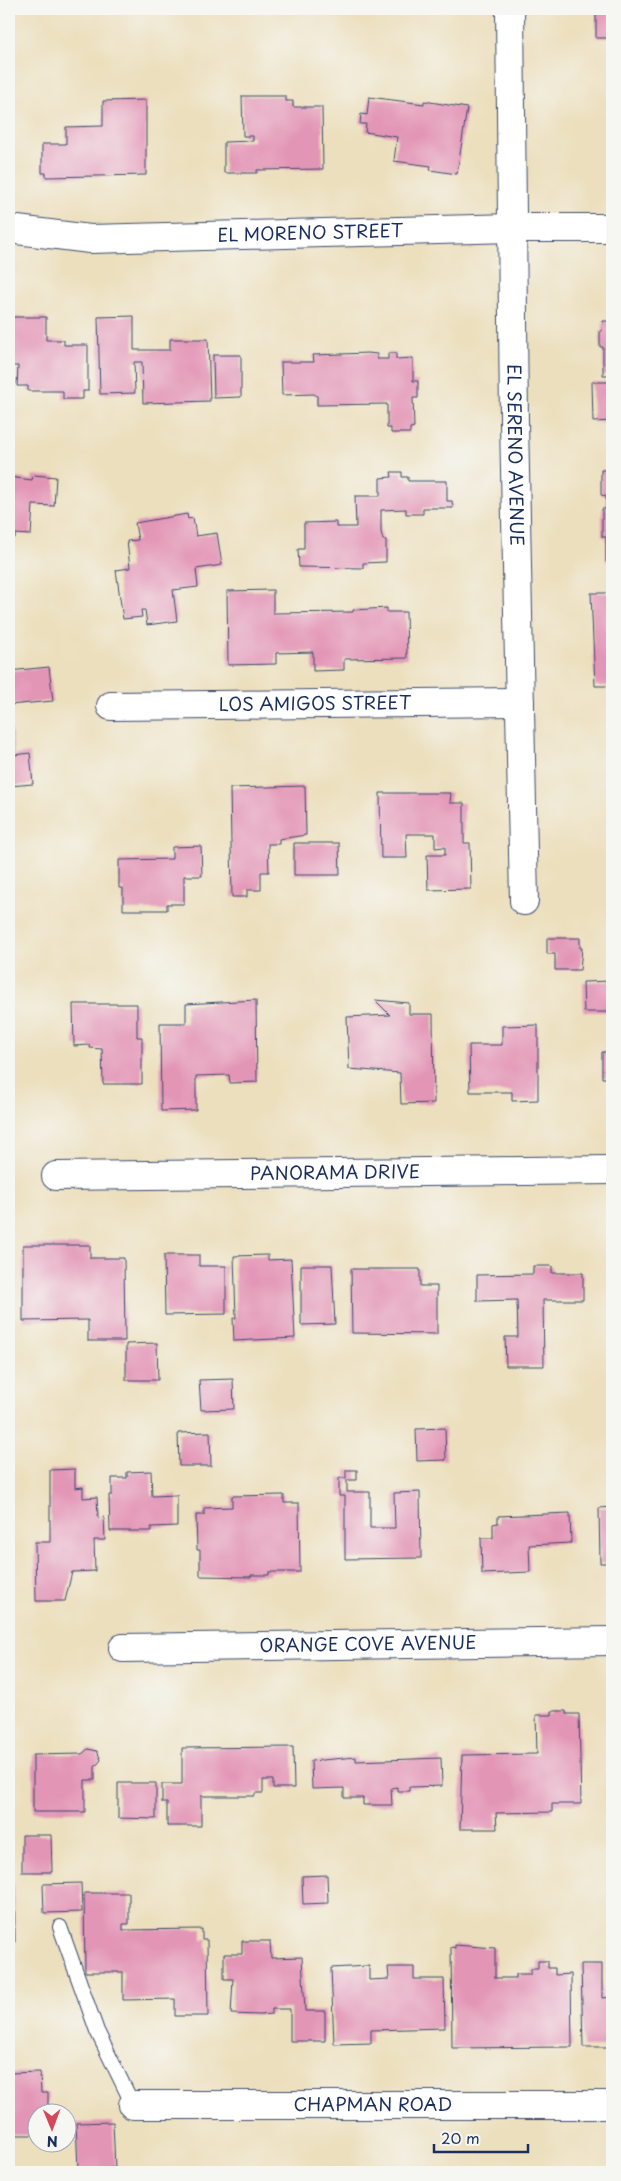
<svg xmlns="http://www.w3.org/2000/svg" width="621" height="2181" font-family="'Playpen Sans',sans-serif">
	<rect width="100%" height="100%" fill="#f6f6f2"/>
	<filter id="ink" filterUnits="userSpaceOnUse"><feTurbulence type="fractalNoise" baseFrequency=".02" numOctaves="2"/><feDisplacementMap in="SourceGraphic" scale="10" xChannelSelector="R" yChannelSelector="G"/><feConvolveMatrix kernelMatrix="1 2 1 2 8 2 1 2 1" color-interpolation-filters="sRGB"/></filter>
	<filter id="wash" filterUnits="userSpaceOnUse"><feTurbulence type="fractalNoise" baseFrequency=".0096" numOctaves="4" result="noise"/><feDisplacementMap in="SourceGraphic" scale="20" xChannelSelector="R" yChannelSelector="G"/><feGaussianBlur stdDeviation="1.12" result="paint"/><feColorMatrix in="noise" values="0 0 0 0 0 0 0 0 0 0 0 0 0 0 0 0 0 1.4 0 .05"/><feComposite in="paint" operator="in"/></filter>
	<g filter="url(#wash)">
		<rect width="100%" height="100%" fill="#ecdfbd"/>
		<g id="blocks">
			<path fill="#e395b6" d="M596 9H612V38H596Z
				M9 76 13 78 12 153H14V165H9Z
				M242 96H286V101H293V107H322L323 169 257 170V173H224V142L253 141V136H243Z
				M369 97 424 104V101L467 108 457 174 430 170 431 166 394 161 397 137 365 132 366 124H360L361 114 367 115Z
				M146 100V175L46 177V173H42V144H66V127L103 126V101Z
				M134 316V350H170V339H208L210 401 143 403 142 362H134L135 393 100 394 98 317Z
				M9 317H46V340H64V345H88V391H83V399H63V391H28V386H17L18 366H9Z
				M603 321H612V375H603V347H600V331H602Z
				M368 353 377 354V359H388V353H396V359L413 358V381H418V398H413L414 427 410 428V433H391V428H387V404L317 405V396L314 394 282 395 281 362H314L313 355Z
				M213 355H241V397L214 398Z
				M592 382H612V421L593 422Z
				M601 470H612V561L606 562V537H602V509H606V496L601 495Z
				M391 472H402V477H408V481H447V501H452L453 508H423V514H406V509L381 510V532L383 540H386V562L363 563V568L299 567 298 549H304V523L336 522V527H356L355 496H380V478L392 477Z
				M33 475 56 477 54 506 33 505 31 535 15 534V538H9V477L32 480Z
				M187 514 188 519 193 518 196 536 217 533 222 565 196 569 198 587 173 590 177 621 147 625 145 610H141L142 617 123 619 116 570 130 568 127 541 138 540 135 523Z
				M273 590V613L353 612V610L387 608V612H406L407 658 344 659V670L313 671V652L276 653V664L228 665 227 591Z
				M591 593H612V686H595Z
				M49 667 53 701 9 705V671Z
				M9 709 14 755 30 753 33 784 9 786Z
				M305 786 306 835 279 839V844H268L269 872H261V890H247V897H232L230 788Z
				M380 793H451L450 803H464V843H470L471 889 428 890 427 855H445V847L435 848V834H406L407 858H381Z
				M294 843H339L340 875H294Z
				M201 846 202 876H184V904H167V910H123V888H119V860L172 859V847Z
				M547 938H580V948H582L580 970H555V954H547Z
				M612 981V1012H584L583 982Z
				M256 1000 257 1082 230 1083 229 1075 196 1076V1110L161 1111 160 1023H186V1004Z
				M375 1000 409 1003V1014H433L434 1103 401 1104 400 1073 349 1069 347 1017 390 1015Z
				M73 1004H137V1037H142V1084H103L102 1049 90 1048 89 1045 74 1046Z
				M538 1025V1100L512 1101V1092H470L469 1045H502V1026Z
				M602 1052H612V1078H602Z
				M23 1245H90V1258H124L125 1341H88V1320L23 1321Z
				M164 1255H199V1266H226V1314L165 1315Z
				M268 1255V1260L291 1259 295 1338 234 1341 233 1318H236L234 1256Z
				M301 1265H332L335 1324 301 1325Z
				M533 1266H552V1273H583V1300H543L544 1366H506L505 1337H518L517 1300 477 1301V1275L533 1274Z
				M351 1269H420V1286H437V1334L352 1333Z
				M157 1343 158 1380H126V1344Z
				M233 1379 234 1409 201 1410 199 1380Z
				M445 1428 446 1460 417 1461 416 1429Z
				M210 1432 211 1466H179L178 1433Z
				M75 1469V1488L83 1487V1498L97 1497 98 1518 104 1517 105 1540H94L95 1571 72 1572 65 1601H36L35 1542H50V1470Z
				M346 1470H357V1480H347V1492H370V1528H395L394 1493 420 1492 421 1558 345 1559V1496H339V1478H346Z
				M151 1471 152 1496 177 1495V1526L151 1527V1531H110L109 1495H112V1478H127V1472Z
				M284 1495V1503H299L300 1572H269V1575H251V1577L200 1576V1550H197L196 1515H204V1508L232 1507V1496Z
				M612 1507V1563H600L599 1508Z
				M570 1513 571 1543 529 1545 530 1572 482 1574 481 1538H493V1524L498 1523V1516Z
				M552 1711H566V1714H579L581 1804H552V1812L496 1813 497 1829H460L462 1755 537 1754 536 1715H552Z
				M293 1747 294 1788H273V1780H263V1793H255V1796H201V1826H167V1803H162V1784H182V1748Z
				M88 1749 97 1751 101 1760 95 1767V1780H85V1812H33V1755L82 1754Z
				M356 1757V1761L441 1758 442 1786 409 1787V1791H397V1787L391 1788 392 1805H363V1798H344V1788L312 1789 311 1761Z
				M118 1783H156V1819L118 1818Z
				M22 1835H51L52 1872H22Z
				M327 1875 328 1903 303 1904 302 1876Z
				M81 1883 82 1912 44 1913 43 1884Z
				M9 1885H14L15 1942H9Z
				M84 1893H129V1924H123V1930L202 1929V1940H207L208 2016H175V1999L123 2000V1972H85Z
				M242 1941H270L271 1958 302 1957 305 2011H325V2041H290V2009H272V2014L260 2015 231 2014 233 1979H224V1954H242Z
				M455 1945 495 1948V1978H516V1974H531V1969H538V1961H548V1968H555V1975L571 1974 572 2047 452 2048 451 1947 455 1948Z
				M581 1964H602V1998L612 1997V2045L610 2047H583Z
				M369 1966V1980L389 1979 388 1967H414V1979H444L445 2028 371 2030V2043L334 2044 331 1968Z
				M40 2072 41 2093H48V2114H38V2122H32L33 2135H9V2073Z
				M113 2122 115 2168 94 2169 95 2172H85V2169H78L76 2123Z
				M338 2168V2172H300V2169Z"/>
		</g>
	</g>
	<g filter="url(#ink)">
		<use href="#blocks" fill-opacity="0" stroke="#3a496c" stroke-width="1"/>
		<g fill="none" stroke-linecap="round" stroke-linejoin="round">
			<defs>
				<path id="lane" d="M60 1927 97 2031 133 2105"/>
				<g id="street">
					<path id="s1" d="M510 9 514 422 524 901"/>
					<path id="s2" d="M9 229 90 239 513 228H612"/>
					<path id="s3" d="M111 706 520 702"/>
					<path id="s4" d="M56 1176 612 1170"/>
					<path id="s5" d="M123 1648 612 1641"/>
					<path id="s6" d="M133 2105H612"/>
				</g>
			</defs>
			<use href="#lane" stroke="#3a496c" stroke-width="16"/>
			<use href="#street" stroke="#3a496c" stroke-width="30"/>
			<use href="#lane" stroke="#fff" stroke-width="14"/>
			<use href="#street" stroke="#fff" stroke-width="28"/>
		</g>
	</g>
	<g text-anchor="middle" stroke-width="4" stroke-linejoin="round" paint-order="stroke">
		<g font-size="18" fill="#1b2f5e" stroke="#f6f6f2">
			<text dy="6" stroke="none"><textPath href="#s2" startOffset="302">EL MORENO STREET</textPath></text>
			<text dy="6" stroke="none"><textPath href="#s1" startOffset="446">EL SERENO AVENUE</textPath></text>
			<text dy="6" stroke="none"><textPath href="#s3" startOffset="204">LOS AMIGOS STREET</textPath></text>
			<text dy="6" stroke="none"><textPath href="#s4" startOffset="279">PANORAMA DRIVE</textPath></text>
			<text dy="6" stroke="none"><textPath href="#s5" startOffset="245">ORANGE COVE AVENUE</textPath></text>
			<text dy="6" stroke="none"><textPath href="#s6" startOffset="240">CHAPMAN ROAD</textPath></text>
		</g>
	</g>
	<rect width="621" height="2181" fill="none" stroke="#f6f6f2" stroke-width="30"/>
	<g transform="translate(52 2128) rotate(179)"><circle r="24" fill="#f6f6f2" stroke="#9ea6b7"/>
	<path d="M0-4L9 19L0 12L-9 19Z" fill="#d1495b"/>
	<text y="-8" font-size="14" font-weight="bold" text-anchor="middle" fill="#1b2f5e">N</text>
	</g>
	<path d="M434 2144v8h94v-8" fill="none" stroke="#1b2f5e" stroke-width="2.5"/>
	<text x="441" y="2144" font-size="15" fill="#1b2f5e" stroke="#f6f6f2" stroke-width="4" paint-order="stroke">20 m</text>
</svg>
